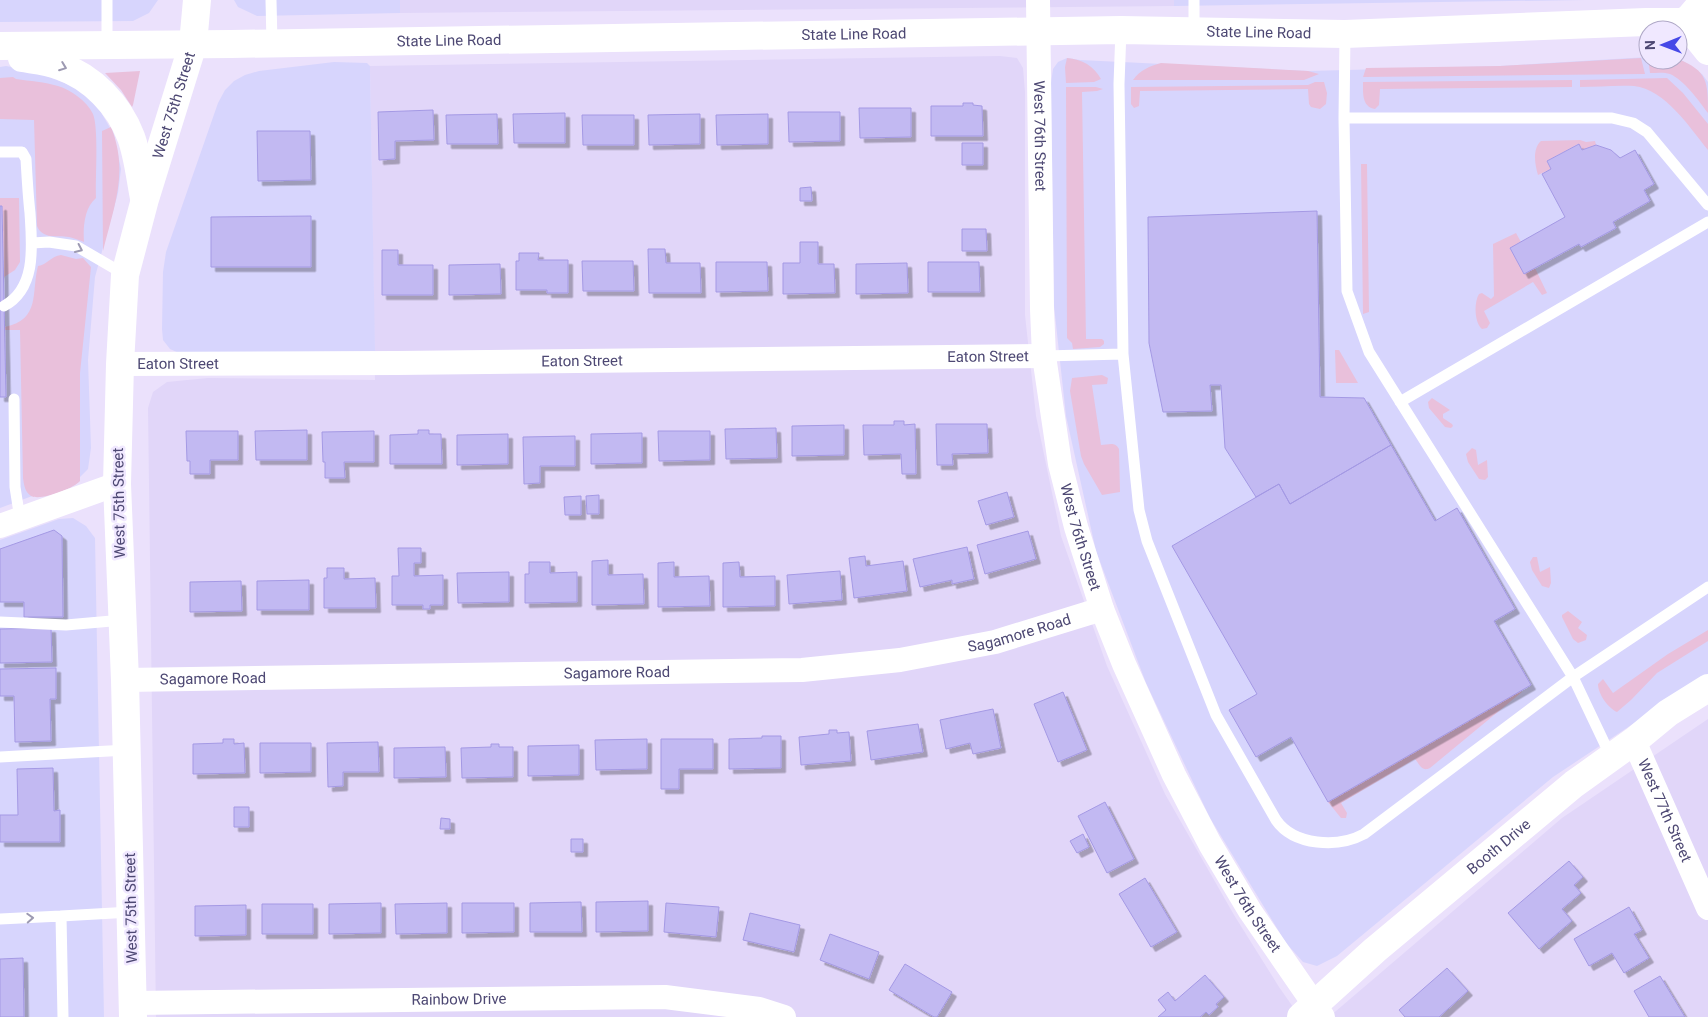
<svg xmlns="http://www.w3.org/2000/svg" width="1708" height="1017" font-family="Roboto,sans-serif">
	<defs>
		<filter id="shadow"><feDropShadow dx="4.5" dy="4.5" stdDeviation="0" flood-color="#0004"/></filter>
	</defs>
	<rect width="100%" height="100%" fill="#ebe1fc"/>
	<path fill="#e1d6f9" d="M400 0H1174V6L400 13Z
		M1000 56 1017 58 1023 68 1025 92V315L1036 416 1061 536 1107 666 1165 794 1234 915 1279 987 1300 1017H156L148 408 153 392 167 382 208 378 375 380 370 66Z
		M1708 719V1017H1329L1562 818Z"/>
	<path fill="#d7d5fd" d="M0 0H158L149 13 133 21 0 22Z
		M234 0H400V13L257 16 238 7Z
		M1174 0H1585L1174 6Z
		M1648 57V60L1678 59 1683 61 1702 74 1708 82V674L1553 777 1337 956 1317 966 1303 962 1286 943 1210 818 1146 683 1096 551 1066 416 1054 306 1051 83 1053 69 1058 62 1067 58 1080 60 1308 71 1500 66Z
		M334 62 367 63 370 66 375 351 181 354 170 349 163 340 162 329 163 272 166 252 218 103 225 90 234 81 245 75 259 71Z
		M6 66 34 71 72 86 93 98 114 135 121 169 118 193 95 277 88 360 91 448 88 469 78 479 0 508V67Z
		M73 518 86 526 95 538 104 1017H0V540L59 519Z"/>
	<path fill="#e9c0db" d="M1067 58C1082 59 1094 66 1101 79L1094 82 1066 83 1065 67Z
		M1641 58 1645 74 1363 77 1366 68 1500 66Z
		M1678 59C1708 71 1708 82 1708 113 1699 101 1684 80 1670 74 1664 72 1656 73 1650 73L1649 65 1651 60Z
		M1161 63 1308 71 1319 74 1304 80H1133C1140 70 1150 66 1161 63Z
		M140 71 133 105 132 107 121 90 105 73Z
		M13 77 16 79C30 81 45 82 58 86 71 90 87 101 93 114 99 129 95 180 96 198 84 208 83 228 84 242 79 240 74 238 69 237 57 235 43 240 37 226L34 120 0 119V78Z
		M1667 78 1683 93 1708 124V150C1690 128 1665 89 1634 86 1616 85 1597 87 1580 87V80Z
		M1572 80V87L1380 89 1379 105 1375 109C1362 107 1363 94 1363 82Z
		M1315 82H1324L1327 93 1326 104 1320 109 1311 107 1309 104 1308 89 1140 91 1139 106 1134 108 1131 104V87L1308 85Z
		M1066 87H1096L1103 89 1097 91 1082 92 1086 339H1102L1104 341V344L1100 347 1073 349 1072 343 1067 338Z
		M111 127C129 172 114 206 103 251L102 131Z
		M1580 140 1586 142 1595 141 1596 145 1582 150 1578 144 1547 161 1551 169 1538 175C1535 165 1532 149 1541 141Z
		M1361 164H1367L1369 312 1363 314Z
		M0 198H19L20 262 15 270 4 277 2 206H0Z
		M1516 233 1521 242 1510 248 1524 274 1535 268 1547 293 1542 295 1533 282 1484 311 1490 323 1487 328 1482 329C1474 322 1474 302 1479 294L1482 293 1491 299 1494 296 1493 244Z
		M61 255 76 259 83 258 91 267 80 373V481C73 489 41 501 31 496 25 492 24 485 23 478L20 330H5V327C41 319 31 293 38 266 47 265 51 256 61 255Z
		M1335 350H1339L1358 383H1336Z
		M1102 375 1108 378 1107 384 1092 385 1101 445C1108 445 1115 441 1119 449L1120 492 1102 495 1084 464 1081 456 1070 391 1072 378Z
		M1432 398 1450 410 1443 414V418L1452 424 1453 426 1451 428 1445 427 1429 408 1428 402Z
		M1472 448 1476 450 1478 465 1487 460 1488 477 1485 480 1479 479 1468 462 1466 454Z
		M1533 557H1537L1540 572 1550 567 1551 583 1549 588 1542 586 1532 570 1530 562Z
		M1568 611 1582 622 1578 628 1587 635 1586 640 1578 643 1573 639 1562 617V615Z
		M1708 630V641L1657 673 1631 700 1617 712C1608 708 1598 694 1598 684L1603 679 1613 693 1668 654Z
		M1520 691 1522 692 1430 768C1422 772 1420 765 1415 759L1341 803 1347 813 1346 818H1341L1328 802Z"/>
	<path fill="#c2b9f2" stroke="#a499e4" filter="url(#shadow)" d="M963 103H973V105L982 106 983 136H931V106H963Z
		M859 108H911V137L860 138Z
		M433 110 434 140 395 141V159L379 160 378 112Z
		M788 112H840V141L789 142Z
		M565 113V143H514L513 114Z
		M497 114 498 144H447L446 115Z
		M700 114V144L649 145 648 115Z
		M768 114V144L717 145 716 115Z
		M582 115H634V145H583Z
		M257 131H310L311 180 258 181Z
		M962 143H983V165H962Z
		M1579 144 1582 150 1596 145 1611 150 1620 158 1635 150 1654 184 1644 190 1650 201 1613 222 1616 228 1581 247 1579 244 1524 274 1510 248 1565 217 1542 174 1551 169 1547 161Z
		M811 187 812 201H800V188Z
		M0 206H2L6 397H0Z
		M1317 211 1320 397 1364 398 1391 445 1290 504 1279 484 1256 497 1225 448 1221 385H1210L1212 411 1163 412 1149 343 1148 217Z
		M311 216V267H211V217Z
		M962 229H986L987 251H962Z
		M800 242H818V264H834L835 293 783 294V263H800Z
		M648 249H665L666 263H700L701 293H649Z
		M382 250H398V265H433V295H382Z
		M519 253H539L538 260H568V293H547V290H516V261H519Z
		M582 261H633L634 291H583Z
		M716 262H767L768 291 716 292Z
		M928 262H979L980 292H928Z
		M907 263 908 293 856 294V264Z
		M500 264 501 294 449 295V265Z
		M894 421H904V425L915 424 916 474H902L901 454 864 455 863 425H894Z
		M936 424H987L988 453 952 454 953 465H937Z
		M844 425V455L792 456V426Z
		M776 428 777 458 726 459 725 429Z
		M307 430V460H256L255 431Z
		M418 430H429V434H441L442 464H390V435L418 434Z
		M186 431H238V460H210V474H190V461H187Z
		M374 431V462H344L345 478H325V462H323L322 432Z
		M658 431H710V460L659 461Z
		M642 433V463L591 464V434Z
		M508 434V464L457 465V435Z
		M575 436V466H540V483L524 484 523 437Z
		M1391 445 1435 521 1457 508 1515 609 1494 621 1531 685 1328 802 1291 737 1256 757 1229 710 1257 694 1172 546 1279 484 1290 504Z
		M1007 492 1014 517 986 525 978 501Z
		M599 495V514H587L586 496Z
		M581 496V515H565L564 497Z
		M54 530 62 536 63 617H24V602H0V549Z
		M1028 531 1036 559 985 574 977 545Z
		M967 547 974 579 952 584V580L920 587 913 559Z
		M398 548H421V563H414V576L443 575V605H430V609H423V605H392V576H399Z
		M865 556 866 566 903 561 907 591 854 598 849 558Z
		M608 560V575L643 574 644 604 592 605V561Z
		M529 562H550V573L577 572V602L525 603V574H529Z
		M674 562V577L709 576 710 606 658 607V563Z
		M739 562 740 577 775 576V606L723 607V563Z
		M327 568H344V579L375 578 376 608H324V578H327Z
		M840 571 842 600 789 604 787 575Z
		M509 572V602L458 603 457 573Z
		M309 580V610H257V581Z
		M241 581 242 611 190 612V582Z
		M51 628 52 662 0 663V629Z
		M56 668V699H50L51 741 15 742 14 696H0V669Z
		M1063 692 1087 750 1058 762 1034 704Z
		M993 709 1001 748 973 754 970 743 946 749 940 720Z
		M918 724 923 752 871 760 867 731Z
		M829 730H837V733L849 732 851 761 801 765 799 737 829 734Z
		M762 736H781V768L729 769V739L762 738Z
		M223 739H234V744L244 743 245 773 193 774V744L223 743Z
		M647 739V769L596 770 595 740Z
		M661 739H713V769H679V789H661Z
		M378 742 379 772H343V786L328 787 327 743Z
		M260 743H311V772L260 773Z
		M491 744H499V747H513V777L462 778 461 748 491 747Z
		M579 745V775L528 776V746Z
		M445 747 446 777 394 778V748Z
		M53 768 54 811 60 810V842H0V815H18L17 769Z
		M1105 802 1134 859 1107 873 1078 816Z
		M234 807H249V827H234Z
		M441 818 450 819V829H440Z
		M1083 834 1089 847 1077 853 1070 841Z
		M571 839H583V852H571Z
		M1569 861 1583 877 1574 885 1581 893 1562 909 1572 921 1539 949 1508 913Z
		M1145 878 1177 932 1151 947 1119 894Z
		M648 901V931L596 932V902Z
		M581 902 582 932H530V903Z
		M381 903V933L329 934V904Z
		M447 903V933L396 934 395 904Z
		M462 903H514V932L462 933Z
		M666 903 719 907 716 937 664 932Z
		M262 904H313V934H262Z
		M246 905V935L195 936V906Z
		M1629 907 1642 930 1634 934 1649 958 1624 973 1612 953 1589 966 1574 939Z
		M750 913 800 925 794 952 743 940Z
		M830 934 879 952 869 979 820 960Z
		M23 958 24 1017H0V959Z
		M905 964 952 992 937 1017H934L889 990Z
		M1447 968 1468 991 1439 1017H1405L1399 1010Z
		M1205 975 1224 997 1216 1004 1218 1007 1209 1015 1206 1012 1200 1017H1158L1166 1010 1158 1000 1168 992 1175 1001Z
		M1660 976 1685 1017H1649L1634 991Z"/>
	<g fill="none" stroke-linecap="round" stroke-linejoin="round">
		<path stroke="#fff" stroke-width="11" d="M271 0 272 43
			M1194 32V0
			M1345 34 1344 118 1347 291 1369 352 1573 677 1611 757
			M107 46V0
			M1344 118H1612L1633 123 1647 132 1708 205
			M0 152H22L26 159C27 177 28 195 30 213 32 245 37 288 4 306
			M32 243 49 242 76 246 124 274
			M1123 354 1139 510 1147 541 1216 715 1276 820C1294 846 1338 848 1364 834L1573 677 1708 587
			M1044 356 1123 354 1119 84 1121 30
			M14 399 15 487 20 519
			M1400 402 1708 222
			M0 622 66 625 123 620
			M0 757 127 750
			M0 919 61 916
			M63 1017 61 916 131 912"/>
		<g stroke="#fff" stroke-width="24">
			<path id="s1" d="M1038 0 1042 309 1044 356 1060 464 1076 527 1102 609 1124 664 1174 775 1210 844 1250 911 1323 1017"/>
			<path d="M1684 21 1702 0"/>
			<path id="s2" d="M120 364 397 363 1044 356"/>
			<path d="M0 526 117 484"/>
			<path id="s3" d="M125 680 802 670 900 660 995 642 1102 609"/>
			<path id="s4" d="M1634 741 1708 908"/>
			<path id="s5" d="M133 1003 665 997 759 1009 784 1017"/>
		</g>
		<g stroke="#fff" stroke-width="28">
			<path d="M1684 21 1708 51"/>
			<path id="s6" d="M1301 1017 1375 950 1574 784 1634 741 1668 713 1708 688"/>
		</g>
		<g stroke="#fff" stroke-width="28">
			<path id="s7" d="M0 46 231 44 1121 30 1345 34 1646 22H1708"/>
			<path d="M22 58C34 60 48 61 60 66 92 77 119 105 131 137 138 156 140 178 144 198"/>
			<path id="s8" d="M133 1017 125 680 117 484 120 364 125 275 145 199 193 44 197 0"/>
		</g>
	</g>
	<defs><path id="oneway-chevron" d="M-2-3.5L2.5 0L-2 3.5" fill="none" stroke-width="1.6" stroke-linecap="round" stroke-linejoin="round" transform="scale(1.25)"/></defs>
	<g stroke="#9d9ab2">
		<use href="#oneway-chevron" transform="translate(63 67) rotate(21)"/>
		<use href="#oneway-chevron" transform="translate(79 249) rotate(25)"/>
		<use href="#oneway-chevron" transform="translate(30 918) rotate(-3)"/>
	</g>
	<g text-anchor="middle" stroke-width="5" stroke-linejoin="round" paint-order="stroke">
		<g font-size="15" fill="#4d4873" stroke="#f0e8ff">
			<text dy="5" stroke="none"><textPath href="#s7" startOffset="1259">State Line Road</textPath></text>
			<text dy="5" stroke="none"><textPath href="#s7" startOffset="854">State Line Road</textPath></text>
			<text dy="5" stroke="none"><textPath href="#s7" startOffset="449">State Line Road</textPath></text>
			<text dy="5" stroke="none"><textPath href="#s8" startOffset="919">West 75th Street</textPath></text>
			<text dy="5" stroke="none"><textPath href="#s1" startOffset="136">West 76th Street</textPath></text>
			<text dy="5" stroke="none"><textPath href="#s2" startOffset="868">Eaton Street</textPath></text>
			<text dy="5" stroke="none"><textPath href="#s2" startOffset="462">Eaton Street</textPath></text>
			<text dy="5" stroke="none"><textPath href="#s2" startOffset="58">Eaton Street</textPath></text>
			<text transform="translate(119 503) rotate(-91)" y="5">West 75th Street</text>
			<text dy="5" stroke="none"><textPath href="#s1" startOffset="541">West 76th Street</textPath></text>
			<text dy="5" stroke="none"><textPath href="#s3" startOffset="898">Sagamore Road</textPath></text>
			<text dy="5" stroke="none"><textPath href="#s3" startOffset="492">Sagamore Road</textPath></text>
			<text dy="5" stroke="none"><textPath href="#s3" startOffset="88">Sagamore Road</textPath></text>
			<text dy="5" stroke="none"><textPath href="#s4" startOffset="76">West 77th Street</textPath></text>
			<text dy="5" stroke="none"><textPath href="#s6" startOffset="261">Booth Drive</textPath></text>
			<text dy="5" stroke="none"><textPath href="#s1" startOffset="946">West 76th Street</textPath></text>
			<text transform="translate(131 908) rotate(-91)" y="5">West 75th Street</text>
			<text dy="5" stroke="none"><textPath href="#s5" startOffset="326">Rainbow Drive</textPath></text>
		</g>
	</g>
	<g transform="translate(1663 45) rotate(269)"><circle r="24" fill="#f0e8ff" stroke="#afa8c7"/>
	<path d="M0-4L9 19L0 12L-9 19Z" fill="#4648e7"/>
	<text y="-8" font-size="14" font-weight="bold" text-anchor="middle" fill="#4d4873">N</text>
	</g>
</svg>
